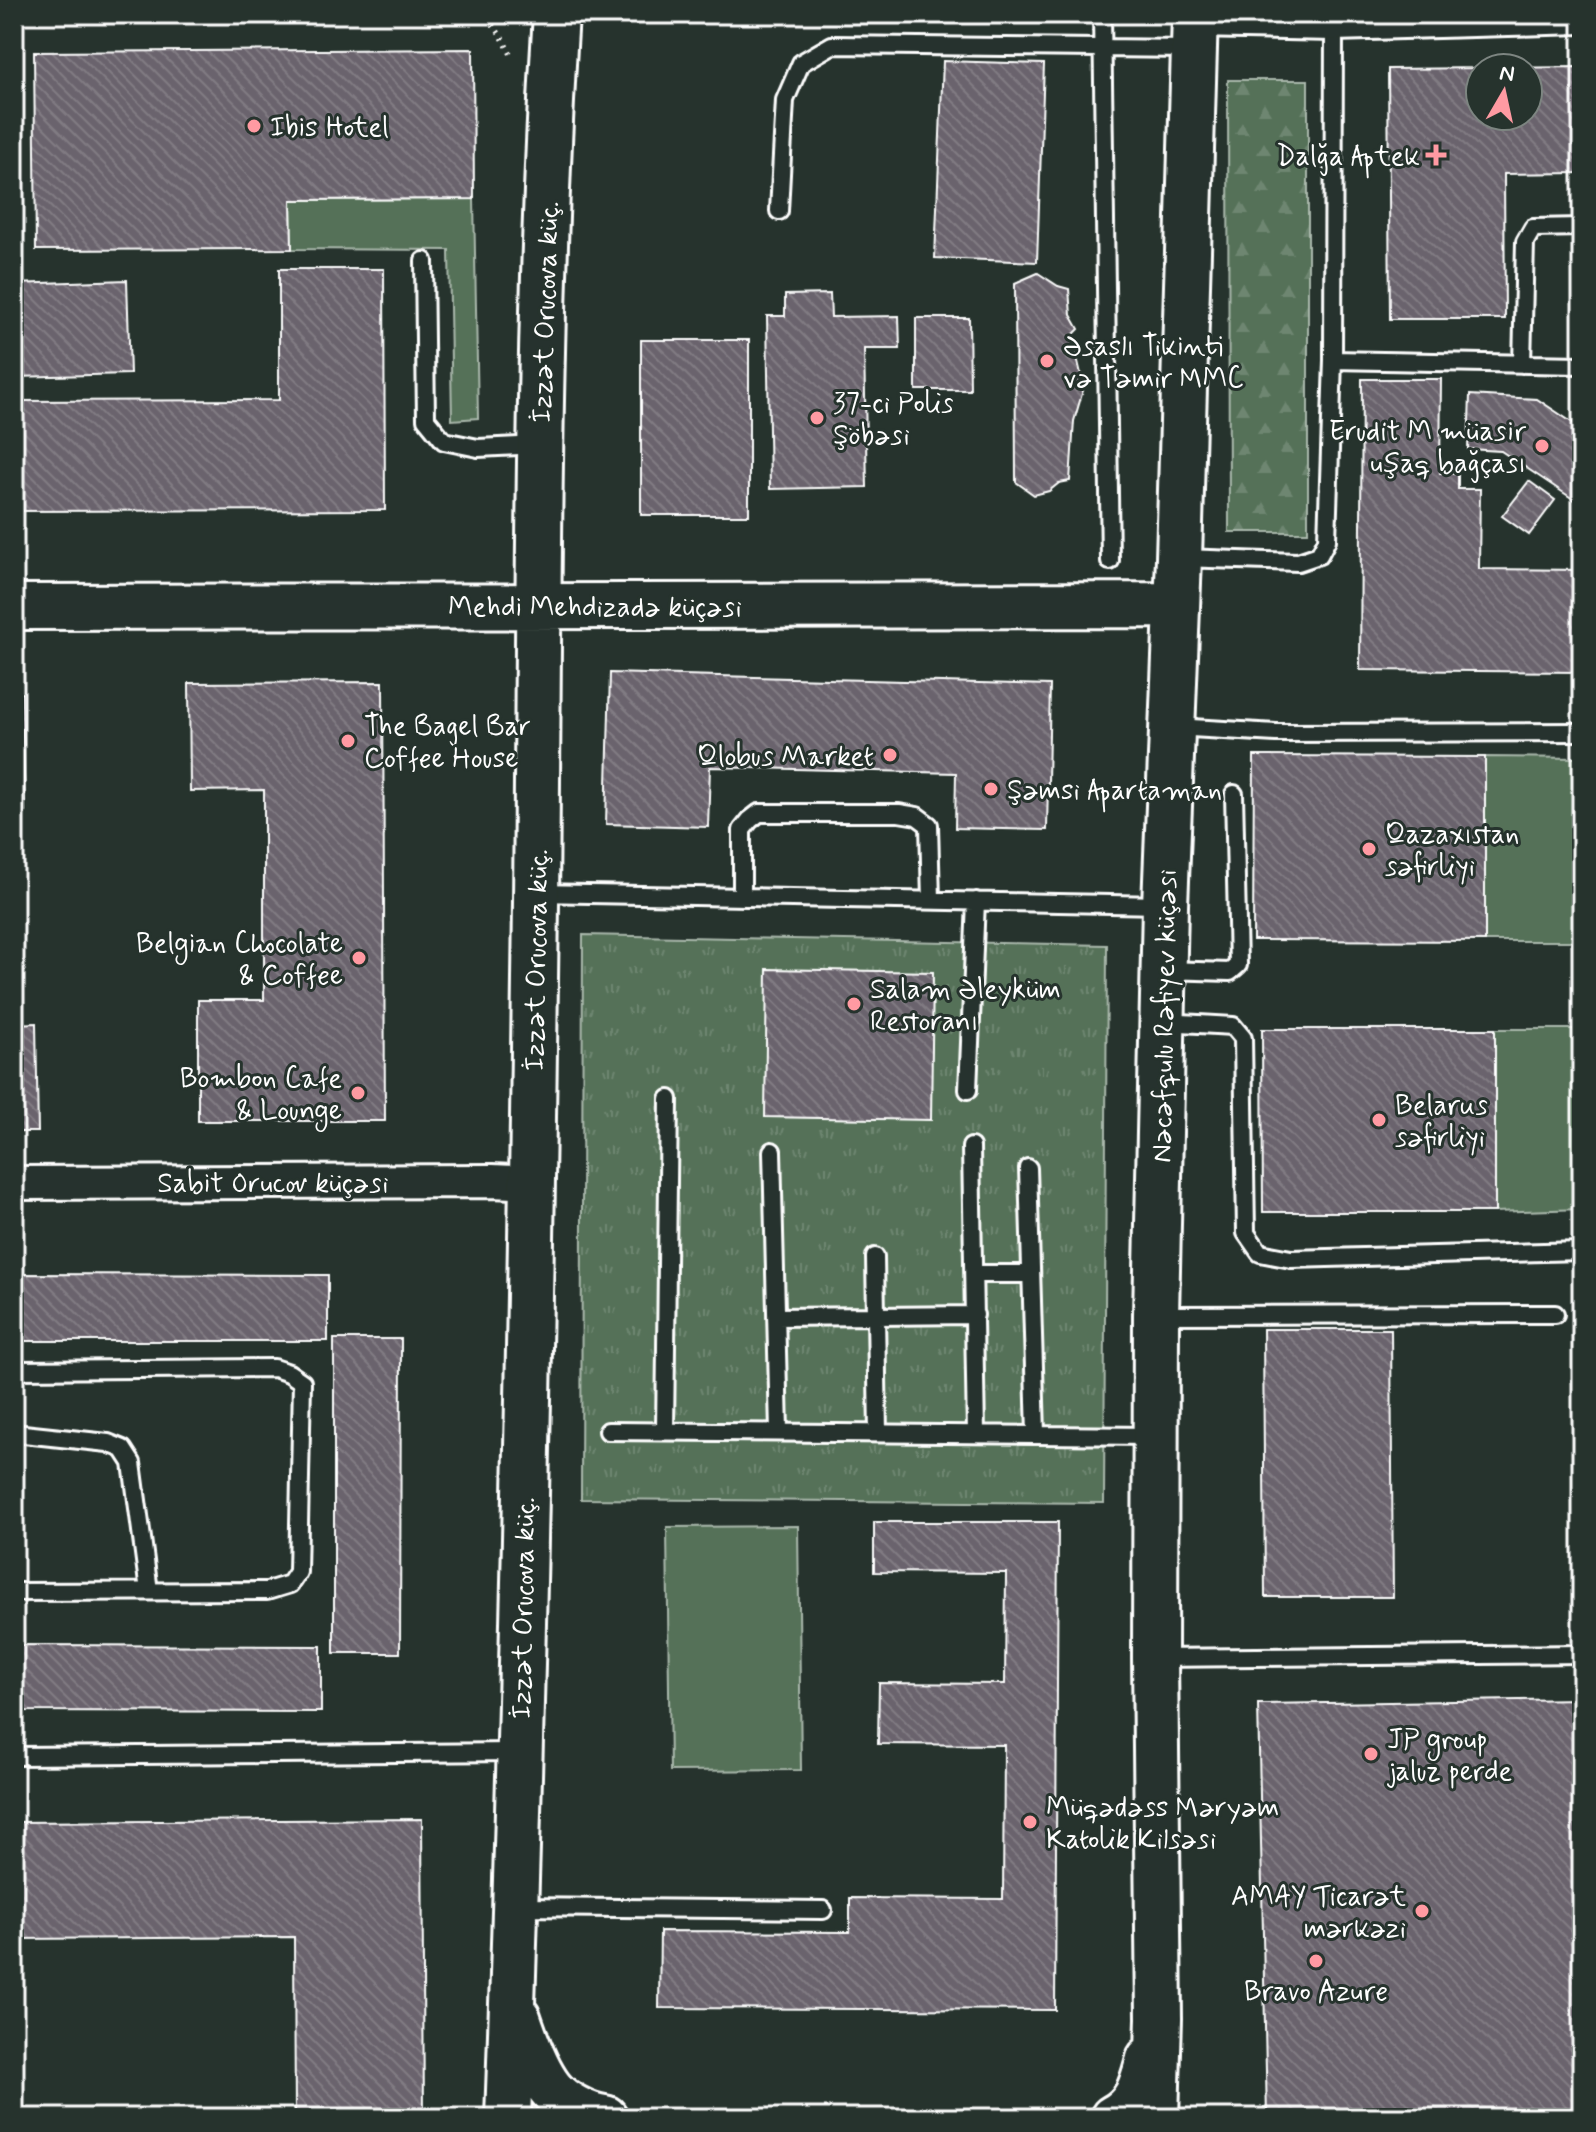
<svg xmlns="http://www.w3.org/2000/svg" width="1596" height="2132" font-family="Mynerve,sans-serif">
	<defs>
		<pattern id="forest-firs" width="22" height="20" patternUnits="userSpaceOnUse" patternTransform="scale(2)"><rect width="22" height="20" fill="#557158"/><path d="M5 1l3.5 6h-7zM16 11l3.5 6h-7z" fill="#6e8671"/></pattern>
		<pattern id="park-tufts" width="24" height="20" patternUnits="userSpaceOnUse" patternTransform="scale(2)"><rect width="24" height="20" fill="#557158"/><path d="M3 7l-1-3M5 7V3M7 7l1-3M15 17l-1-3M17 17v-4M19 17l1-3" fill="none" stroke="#6e8671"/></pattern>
		<pattern id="building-back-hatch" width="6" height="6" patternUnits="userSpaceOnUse" patternTransform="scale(2)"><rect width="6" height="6" fill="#6b646d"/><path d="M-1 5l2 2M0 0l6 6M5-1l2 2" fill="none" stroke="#817b83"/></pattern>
	</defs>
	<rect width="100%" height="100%" fill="#26332d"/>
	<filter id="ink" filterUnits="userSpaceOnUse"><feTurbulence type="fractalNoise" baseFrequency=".0125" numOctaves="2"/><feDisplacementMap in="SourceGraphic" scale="16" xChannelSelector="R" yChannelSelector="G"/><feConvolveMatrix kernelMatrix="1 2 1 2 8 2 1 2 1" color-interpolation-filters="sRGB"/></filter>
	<g filter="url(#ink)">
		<path fill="#557158" stroke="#aab8ac" stroke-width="2" d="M474 199 478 418 452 420 449 250 292 249 291 200Z
			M1485 757 1582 758V941H1485Z
			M1495 1029H1582V1209L1495 1212Z
			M798 1526 801 1770 670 1771 667 1527Z"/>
		<path fill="url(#forest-firs)" stroke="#aab8ac" stroke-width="2" d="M1228 80H1308V532H1229Z"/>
		<path fill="url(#park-tufts)" stroke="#aab8ac" stroke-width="2" d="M583 935 1107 945 1104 1503 581 1499Z"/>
		<path fill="url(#building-back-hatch)" stroke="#fff" stroke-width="2" fill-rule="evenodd" d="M946 14H1046V18L946 19Z
			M473 49 474 199 291 200 292 249 36 250 34 52Z
			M943 61 1044 64 1037 262 935 258Z
			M1582 67V173L1504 174 1505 319H1390L1388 69ZM1480 68H1528V116H1480Z
			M279 269H384L385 510 14 511V401L279 400Z
			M1038 273 1058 286 1069 289 1071 315 1079 329 1072 336 1084 387 1074 421 1070 481 1059 483 1049 491 1034 495 1016 482 1015 283Z
			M127 280 130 374 14 377V284Z
			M830 294 831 317 899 316 900 349H864L867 487 770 489 767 316H785V295Z
			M916 318H969L970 390H916Z
			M641 340H749V515H641Z
			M1362 379H1441L1440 473H1458V489H1480L1479 569 1582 570V672L1360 670Z
			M1470 395 1537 399 1582 429V505L1501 451 1468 449Z
			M1529 481 1555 500 1529 535 1502 516Z
			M610 673 1050 685 1047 830 955 828 956 773 710 767 708 827 606 824Z
			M383 682 385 1121H198V1000H264V790L190 791 189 683Z
			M14 693H22L25 814H14Z
			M1254 756 1485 757V941L1253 940Z
			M767 969 933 972 931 1120 765 1117Z
			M36 1023 38 1132H14V1024Z
			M1262 1029H1495V1212H1263Z
			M14 1274 328 1275V1341H14Z
			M1263 1329H1391L1393 1597H1265Z
			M334 1339H401L400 1653H334Z
			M874 1522H1058L1055 2010 659 2008 660 1931 850 1932V1898L1003 1899 1004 1745 878 1744 879 1683 1005 1684 1006 1573 874 1572Z
			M14 1645 321 1646V1712L14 1711Z
			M1582 1699V2118H1267L1258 1704Z
			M422 1819 424 2118H295L294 1937 14 1939V1822Z"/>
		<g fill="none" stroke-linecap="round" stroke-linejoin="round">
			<defs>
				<path id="lane" d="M1102 14 1110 561
					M779 211 785 100 801 63 832 45 1191 49
					M424 261 426 419 444 441 478 448 539 445
					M1333 360 1582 365
					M1522 364 1525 242 1533 228 1582 227
					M1182 558 1298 562 1319 555 1327 540 1333 360 1334 24
					M1174 727 1276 733 1582 732
					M537 893 1162 905
					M742 897V830L750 820 759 813H899L917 816 929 825 931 900
					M1165 970 1230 972 1238 965 1234 794
					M1164 1022 1233 1026 1243 1038 1246 1233 1260 1253 1291 1259 1582 1251
					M968 1090 976 901
					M971 1147 976 1434
					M772 1151 779 1431
					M1028 1168 1036 1434
					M875 1257 878 1433
					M974 1274H1031
					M1157 1315 1555 1314
					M776 1317 975 1315
					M14 1370 274 1368 289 1373 302 1382 298 1572 290 1584 267 1591 14 1592
					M608 1431 1154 1436
					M665 1431 669 1099
					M14 1433 108 1443 123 1449 132 1463 149 1591
					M1156 1658 1582 1654
					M14 1756 518 1752
					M518 1907 823 1910"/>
				<path id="street" d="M1195 21 1334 24 1582 17
					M14 1183 492 1181 532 1183"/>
				<path id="secondary" d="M14 607 1177 605
					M518 2018C525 2039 536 2070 550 2088 561 2103 587 2116 605 2118
					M508 2118C523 1713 531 1307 536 902 539 606 537 310 556 14
					M1113 2118C1138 2105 1142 2084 1149 2059
					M1156 2118 1159 2018 1155 1658 1156 1315 1165 905 1179 558 1195 14"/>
			</defs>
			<use href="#lane" stroke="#fff" stroke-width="22"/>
			<use href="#street" stroke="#fff" stroke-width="38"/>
			<use href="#secondary" stroke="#fff" stroke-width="50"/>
			<path stroke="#fff" stroke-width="5" stroke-dasharray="2 6" stroke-linecap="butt" d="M481 14C496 25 504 40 512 57"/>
			<use href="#lane" stroke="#26332d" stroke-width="16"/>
			<use href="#street" stroke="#26332d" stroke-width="32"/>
			<use href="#secondary" stroke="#26332d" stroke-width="44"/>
		</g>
	</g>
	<g fill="#ff9aa2" stroke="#26332d" stroke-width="3">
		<circle cx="254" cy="126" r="8"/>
		<path d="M1432 143h8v8h8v8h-8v8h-8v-8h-8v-8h8z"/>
		<circle cx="1047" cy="361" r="8"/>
		<circle cx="817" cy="418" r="8"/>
		<circle cx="1542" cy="446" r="8"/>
		<circle cx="348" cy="741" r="8"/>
		<circle cx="890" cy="755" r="8"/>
		<circle cx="991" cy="789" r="8"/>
		<circle cx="1369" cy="849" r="8"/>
		<circle cx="359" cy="958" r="8"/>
		<circle cx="854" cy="1004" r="8"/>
		<circle cx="358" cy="1093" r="8"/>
		<circle cx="1379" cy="1120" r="8"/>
		<circle cx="1371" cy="1754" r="8"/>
		<circle cx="1030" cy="1822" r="8"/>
		<circle cx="1422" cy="1911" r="8"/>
		<circle cx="1316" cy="1961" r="8"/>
	</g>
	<g text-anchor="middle" stroke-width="6" stroke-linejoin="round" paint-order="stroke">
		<g font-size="28" fill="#fff" stroke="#26332d" text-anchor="start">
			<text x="270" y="136">Ibis Hotel</text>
			<text x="1420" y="165" text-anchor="end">Dalğa Aptek</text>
			<text x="1063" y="355">Əsaslı Tikinti<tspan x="1063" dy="32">və Təmir MMC</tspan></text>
			<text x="833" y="412">37-ci Polis<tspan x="833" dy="32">Şöbəsi</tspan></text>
			<text x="1526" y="440" text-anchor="end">Erudit M müasir<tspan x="1526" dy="32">uşaq bağçası</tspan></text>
			<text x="364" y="735">The Bagel Bar<tspan x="364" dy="32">Coffee House</tspan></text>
			<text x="874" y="765" text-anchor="end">Qlobus Market</text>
			<text x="1007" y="799">Şəmsi Apartaman</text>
			<text x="1385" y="843">Qazaxıstan<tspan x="1385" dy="32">səfirliyi</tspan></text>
			<text x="343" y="952" text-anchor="end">Belgian Chocolate<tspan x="343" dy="32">&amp; Coffee</tspan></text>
			<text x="870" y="998">Salam Əleyküm<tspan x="870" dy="32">Restoranı</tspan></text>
			<text x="342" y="1087" text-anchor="end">Bombon Cafe<tspan x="342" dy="32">&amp; Lounge</tspan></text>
			<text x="1395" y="1114">Belarus<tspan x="1395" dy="32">səfirliyi</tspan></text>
			<text x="1387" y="1748">JP group<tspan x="1387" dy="32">jaluz perde</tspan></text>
			<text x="1046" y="1816">Müqədəss Məryəm<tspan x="1046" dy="32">Katolik Kilsəsi</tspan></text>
			<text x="1406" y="1905" text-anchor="end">AMAY Ticarət<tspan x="1406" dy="32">mərkəzi</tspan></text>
			<text x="1316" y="2000" text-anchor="middle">Bravo Azure</text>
		</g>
		<g font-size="28" fill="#fff" stroke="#26332d">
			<text transform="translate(544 312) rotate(-88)" y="10">İzzət Orucova küç.</text>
			<text x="595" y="616">Mehdi Mehdizadə küçəsi</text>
			<text transform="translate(535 960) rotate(-89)" y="10">İzzət Orucova küç.</text>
			<text transform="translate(1163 1016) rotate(-89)" y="10">Nəcəfqulu Rəfiyev küçəsi</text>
			<text x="273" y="1192">Sabit Orucov küçəsi</text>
			<text transform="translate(522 1608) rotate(-89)" y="10">İzzət Orucova küç.</text>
		</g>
	</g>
	<rect width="1596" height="2132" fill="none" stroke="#26332d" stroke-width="48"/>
	<rect x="24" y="24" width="1548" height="2084" fill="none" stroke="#fff" stroke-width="3" filter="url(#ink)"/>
	<g transform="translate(1504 92) rotate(9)"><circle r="38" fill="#26332d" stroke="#7d8581" stroke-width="2"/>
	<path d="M0-6L14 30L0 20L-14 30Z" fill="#ff9aa2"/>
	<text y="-12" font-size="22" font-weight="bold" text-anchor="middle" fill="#ffffff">N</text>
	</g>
</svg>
